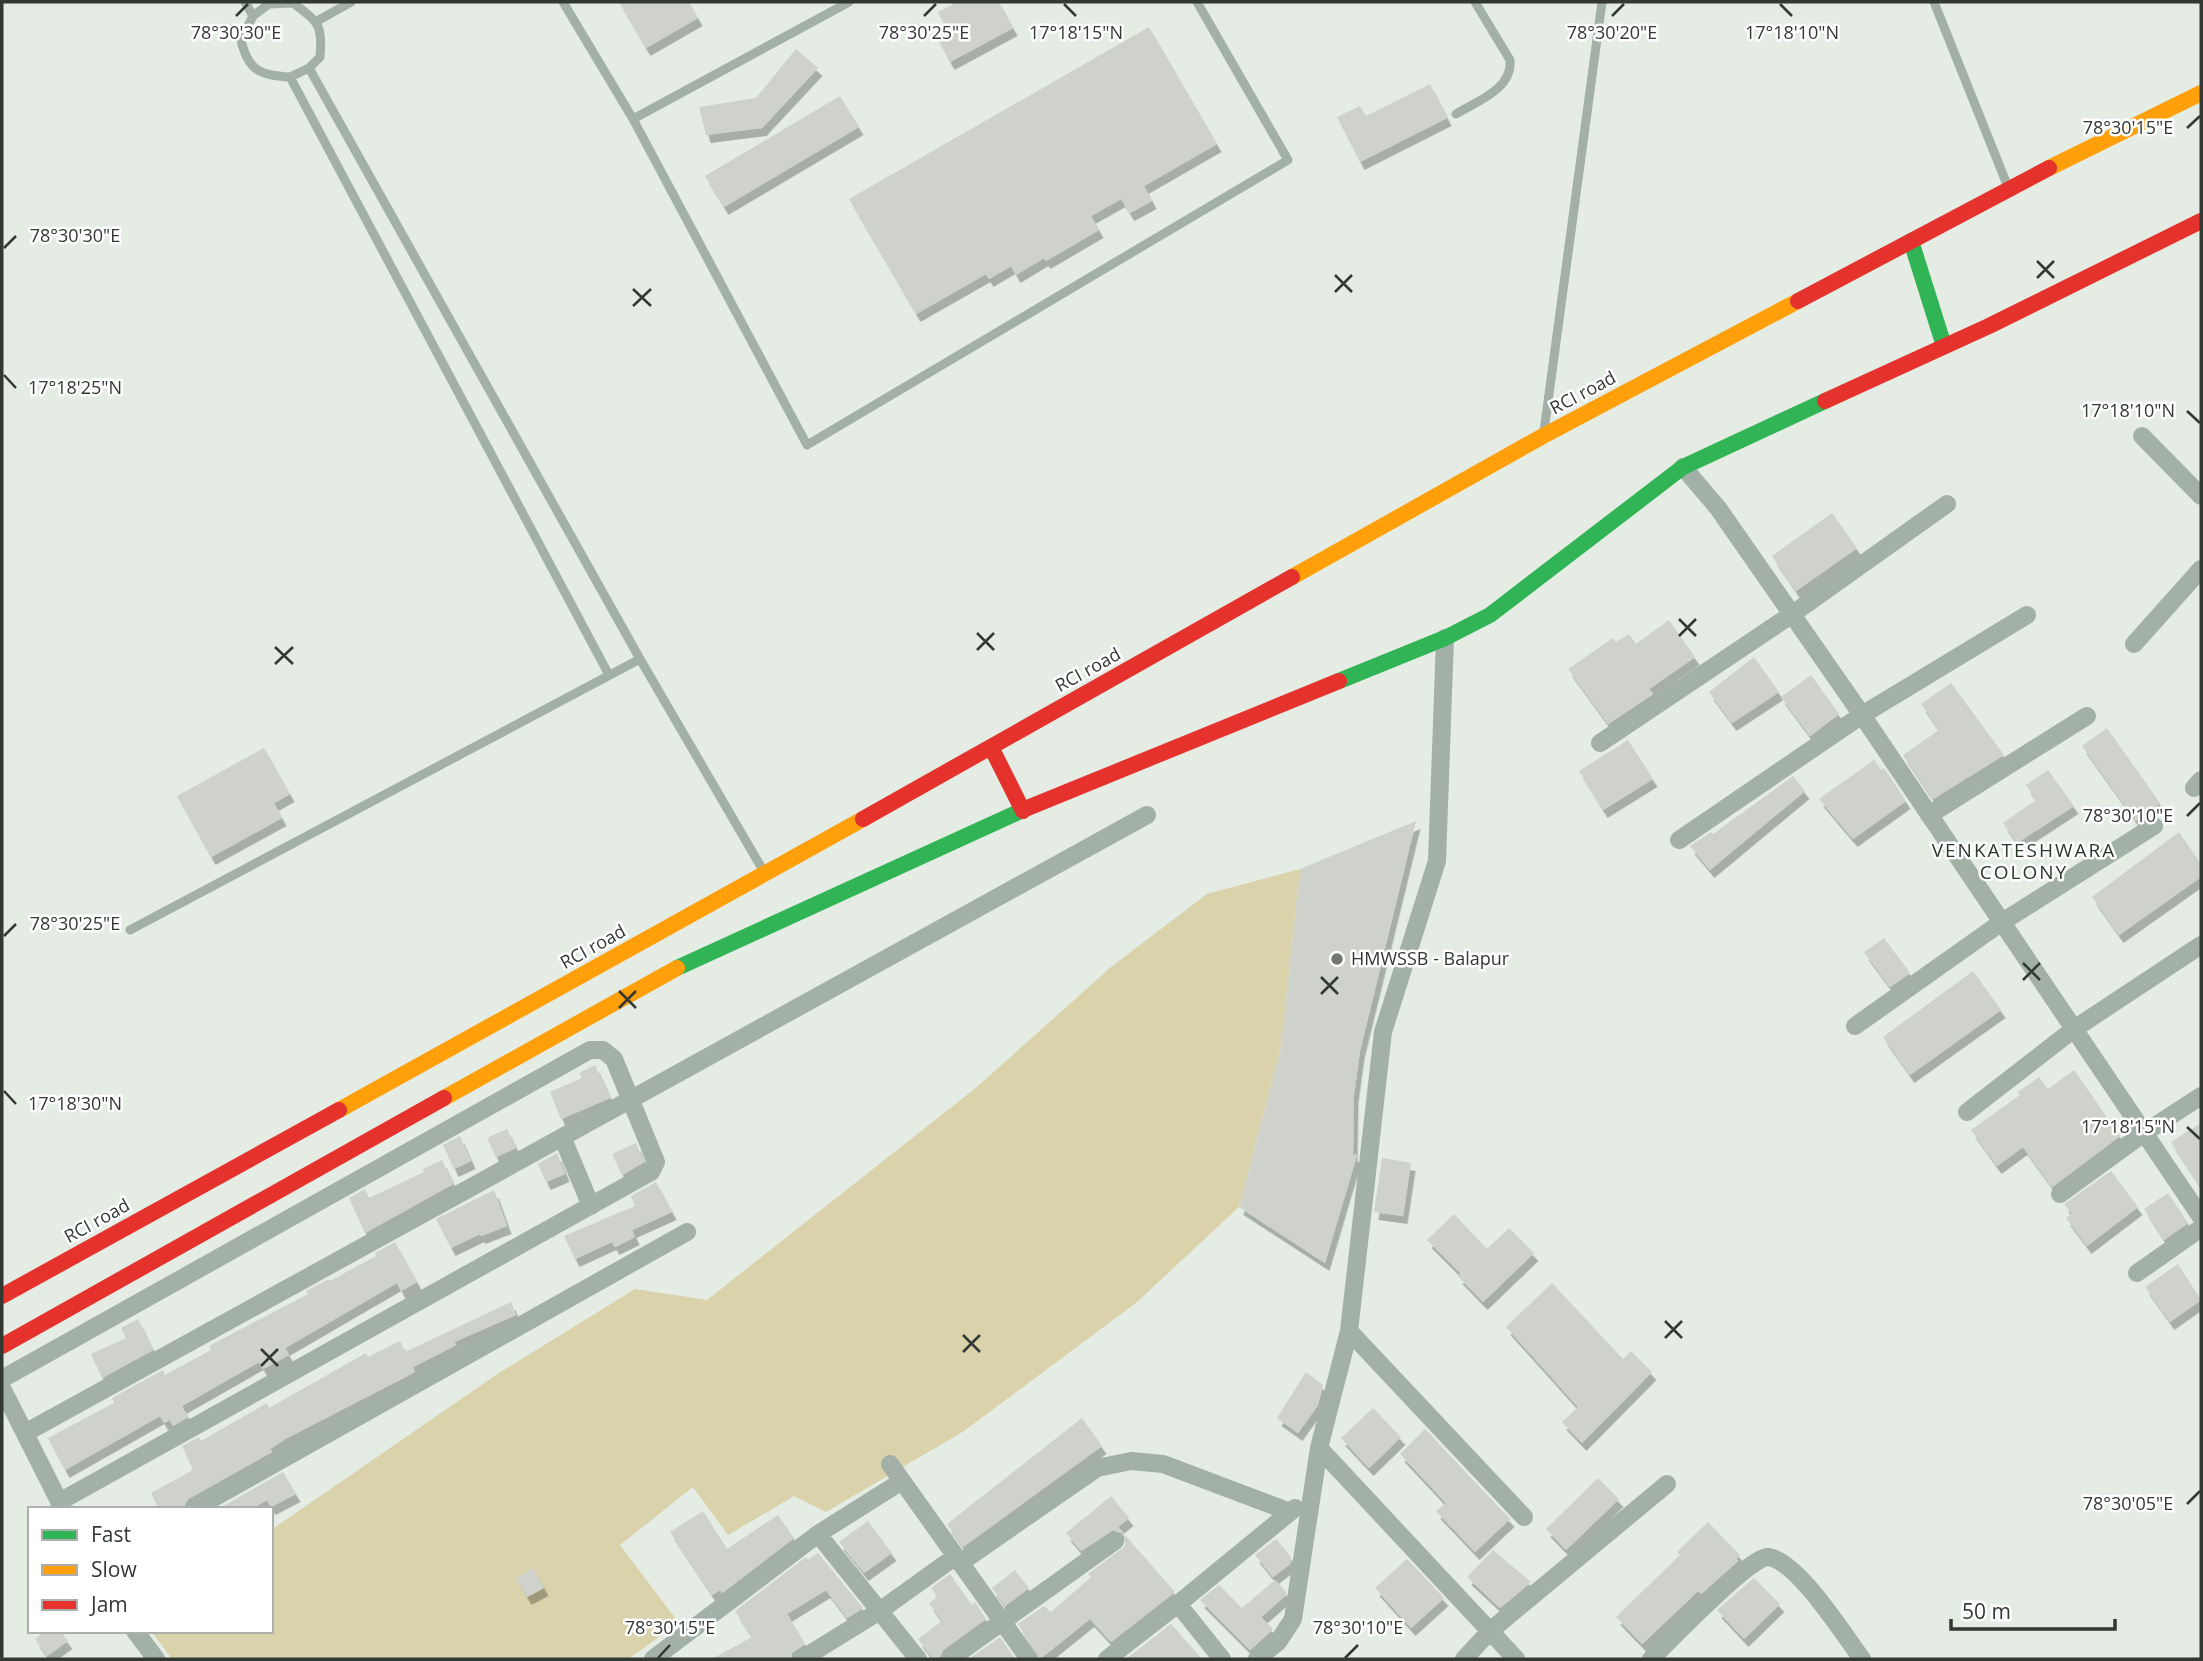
<svg xmlns="http://www.w3.org/2000/svg" width="2203" height="1661" font-family="'Open Sans',sans-serif">
	<defs>
		<filter id="shadow"><feDropShadow dx="4.5" dy="8" stdDeviation="0" flood-color="#0004"/></filter>
	</defs>
	<rect width="100%" height="100%" fill="#e4ece4"/>
	<path fill="#dad2ab" d="M1300 869 1281 1048 1239 1207 1137 1302 964 1431 826 1512 794 1496 728 1535 693 1487 620 1545 679 1623 628 1659H172L151 1631H271V1530L496 1375 635 1289 707 1300 977 1087 1111 967 1207 894Z"/>
	<path fill="#ced2cb" filter="url(#shadow)" d="M619 2H689L698 18 646 48Z
		M957 2H999L1013 28 950 62 936 36 947 30 938 12Z
		M1149 27 1217 144 1144 186 1152 201 1130 213 1121 199 1091 216 1099 230 1046 261 1044 258 1016 275 1011 266 989 279 986 274 916 314 849 199Z
		M796 49 818 68 762 128 706 135 699 107 756 98Z
		M1430 84 1447 118 1360 162 1337 117 1360 106 1366 116Z
		M840 96 859 127 724 207 705 176Z
		M1832 513 1857 548 1796 591 1772 556Z
		M1669 620 1695 657 1649 689 1653 694 1608 724 1568 669 1613 638 1616 642 1629 634 1636 644Z
		M1754 657 1779 692 1732 723 1709 692Z
		M1811 675 1839 714 1810 736 1781 697Z
		M1951 683 2004 755 1933 799 1903 755 1939 730 1921 704Z
		M2107 728 2160 803 2136 821 2082 746Z
		M1628 740 1653 779 1603 810 1579 771Z
		M264 748 290 794 274 803 282 818 211 857 177 796Z
		M1874 760 1881 770 1884 768 1906 801 1853 839 1819 799Z
		M2048 770 2074 806 2017 843 2003 823 2036 800 2026 785Z
		M1793 776 1805 791 1710 870 1690 846 1711 832 1713 834Z
		M1416 821 1360 1051 1354 1095 1353 1154 1357 1155 1325 1263 1239 1207 1281 1048 1300 869Z
		M2179 832 2201 864V877L2119 935 2092 897Z
		M1884 938 1910 973 1890 987 1864 952Z
		M1973 971 2001 1010 1910 1075 1883 1037Z
		M595 1065 610 1098 561 1119 550 1092 582 1078 579 1073Z
		M2074 1070 2120 1136 2052 1187 2023 1147 1997 1166 1971 1130 2020 1095 2018 1092 2039 1077 2048 1089Z
		M2201 1123V1188L2171 1142Z
		M507 1129 516 1148 496 1157 487 1138Z
		M460 1136 471 1161 454 1169 443 1145Z
		M636 1143 644 1162 622 1175 612 1154Z
		M557 1153 565 1174 546 1182 538 1164Z
		M1382 1158 1411 1163 1403 1216 1374 1212Z
		M442 1160 453 1184 365 1233 349 1198 365 1189 369 1198 424 1172 423 1169Z
		M2111 1171 2138 1207 2087 1246 2066 1218 2072 1214 2064 1204Z
		M656 1182 672 1212 632 1230 635 1237 615 1247 612 1242 575 1259 564 1236 635 1206 631 1196Z
		M494 1190 507 1226 481 1236 480 1234 451 1248 436 1219Z
		M2168 1193 2188 1223 2164 1240 2144 1209Z
		M1454 1214 1487 1249 1509 1228 1534 1253 1483 1302 1458 1276 1461 1274 1427 1240Z
		M395 1242 417 1282 401 1291 397 1283 285 1348 289 1355 263 1369 259 1362 182 1406 188 1417 173 1426 170 1420 164 1423 160 1416 65 1470 48 1438 114 1403 112 1398 163 1370 165 1375 211 1350 209 1346 308 1294 306 1291 329 1279 330 1281 376 1256 375 1253Z
		M2178 1264 2201 1300 2170 1322 2145 1287Z
		M1552 1283 1623 1359 1631 1351 1652 1372 1582 1443 1562 1422 1578 1407 1506 1327Z
		M511 1302 516 1315 454 1342 456 1345 413 1367 415 1372 285 1439 270 1449 272 1452 188 1499 183 1509H159L151 1493 193 1470 182 1446 199 1437 201 1441 267 1403 269 1408 366 1353 368 1357 400 1341 405 1352Z
		M138 1319 153 1350 102 1378 91 1354 126 1338 121 1328Z
		M1306 1372 1323 1385 1318 1405 1298 1433 1277 1418Z
		M1373 1408 1401 1437 1369 1468 1341 1438Z
		M1082 1418 1102 1446 963 1547 947 1524Z
		M1425 1429 1510 1519 1475 1552 1436 1511 1446 1503 1400 1454Z
		M283 1472 296 1494 271 1507 267 1500 251 1509H218Z
		M1598 1478 1619 1499 1566 1550 1546 1529Z
		M1111 1496 1129 1518 1118 1527 1175 1592 1111 1642 1090 1619 1040 1659 1018 1624 1044 1606 1051 1612 1091 1577 1088 1574 1125 1546 1124 1534 1113 1530 1081 1551 1066 1533Z
		M703 1511 727 1549 778 1515 794 1538 722 1593 720 1590 712 1595 670 1532Z
		M868 1521 892 1553 864 1573 839 1542Z
		M1708 1522 1740 1555 1736 1559 1738 1561 1701 1594 1698 1591 1642 1644 1616 1617 1680 1555 1677 1552Z
		M1276 1539 1291 1557 1290 1564 1273 1577 1255 1555Z
		M1493 1550 1531 1582 1500 1608 1467 1577Z
		M818 1553 863 1608 847 1618 826 1590 787 1614 805 1644 792 1653 791 1659H712L752 1637 735 1611 806 1557 808 1560Z
		M1407 1559 1444 1598 1411 1628 1375 1588Z
		M533 1568 544 1588 527 1597 516 1578Z
		M1015 1570 1029 1588 1005 1606 992 1588Z
		M950 1574 972 1605 975 1602 986 1619 943 1650 939 1659H933L918 1639 942 1621 929 1603 938 1597 931 1588Z
		M1754 1578 1780 1604 1744 1639 1717 1610Z
		M1275 1580 1286 1592 1285 1596 1261 1617 1273 1629 1250 1650 1200 1600 1219 1585 1242 1608Z
		M1171 1624 1202 1659H1126Z
		M46 1631H60L68 1641 47 1656 35 1639Z
		M1000 1637 1015 1659H969Z"/>
	<g fill="none" stroke-linecap="round" stroke-linejoin="round">
		<path stroke="#a2b0a8" stroke-width="9" d="M245 2 253 16
			M268 2 269 4 293 3C318 22 323 24 320 57L309 68 640 659 764 872
			M563 2 633 119 807 445 1288 160 1197 2
			M1934 2 2008 187
			M269 4 253 16 241 40C248 71 260 75 290 77L609 675
			M317 21 351 2
			M290 77 309 68
			M1456 114C1477 101 1513 89 1510 60L1475 2
			M633 119 849 2
			M1544 431 1602 2
			M130 930 640 659"/>
		<path stroke="#a2b0a8" stroke-width="18" d="M2142 436 2201 496
			M1683 467 1718 508 1862 715 2201 1217
			M2134 644 2201 569
			M1600 743 1791 615 1947 504
			M2194 788 2201 780
			M1929 815 2087 716
			M1679 840 1862 715 2027 615
			M1855 1026 2002 922 2154 826
			M1967 1112 2074 1029 2201 945
			M563 1139 591 1206
			M2060 1194 2144 1133 2201 1096
			M2137 1273 2201 1228
			M1349 1331 1524 1517
			M2 1379 590 1050H603L614 1059 656 1162 651 1172 59 1502
			M2 1388 63 1509
			M25 1433 1147 815
			M1319 1448 1516 1659
			M890 1464 1029 1659
			M194 1509 687 1232
			M818 1534 918 1659
			M960 1563 1097 1468 1131 1461 1163 1464 1290 1512
			M1178 1604 1295 1508
			M135 1631 156 1659
			M653 1659 818 1534 902 1481
			M802 1659 878 1612 956 1556
			M950 1659 1115 1541
			M1107 1659 1178 1604 1222 1659
			M1257 1659 1278 1642 1293 1619 1319 1448 1349 1331 1383 1032 1437 861 1445 638
			M1464 1659 1490 1631 1667 1484
			M1651 1659C1667 1643 1752 1555 1768 1557 1797 1560 1844 1635 1862 1659"/>
		<path stroke="#30b455" stroke-width="16" d="M1911 241 1944 346
			M1339 681 1445 638 1490 615 1683 467 1825 401
			M677 968 1025 809"/>
		<path stroke="#ff9f0a" stroke-width="16" d="M2049 168 2201 93
			M1292 577 1543 436 1798 301
			M444 1098 677 968
			M339 1110 863 819"/>
		<path stroke="#e5322d" stroke-width="16" d="M1798 301 2049 168
			M1825 401 1989 326 2201 221
			M991 747 1023 811
			M1025 809 1339 681
			M863 819 1292 577
			M2 1296 339 1110
			M2 1346 444 1098"/>
	</g>
	<path fill="none" stroke="#323832" stroke-width="2.5" d="M1064 4 1076 16M1780 4 1792 16M236 16 248 4M924 16 936 4M1612 16 1624 4M2187 128 2200 116M4 248 16 236M2037 261 2054 278M1335 275 1352 292M2037 278 2054 261M633 289 651 306M1335 292 1352 275M633 306 651 289M4 375 16 388M2187 411 2200 423M1679 619 1696 636M977 633 994 650M1679 636 1696 619M275 647 293 664M977 650 994 633M275 664 293 647M2187 816 2200 803M4 936 16 924M2023 963 2040 980M1321 977 1338 994M2023 980 2040 963M619 991 636 1008M1321 994 1338 977M619 1008 636 991M4 1091 16 1104M2187 1127 2200 1139M1665 1321 1682 1338M963 1335 980 1352M1665 1338 1682 1321M261 1349 278 1366M963 1352 980 1335M261 1366 278 1349M2187 1504 2200 1491M658 1658 670 1645M1345 1658 1358 1645"/>
	<circle fill="#707770" stroke="#fff" stroke-width="2.5" cx="1337" cy="959" r="7"/>
	<g text-anchor="middle" stroke-width="5" stroke-linejoin="round" paint-order="stroke">
		<g font-size="18" fill="#323832" stroke="#fff">
			<text transform="translate(1583 393) rotate(-28)" y="6">RCI road</text>
			<text transform="translate(1088 670) rotate(-29)" y="6">RCI road</text>
			<text transform="translate(593 947) rotate(-29)" y="6">RCI road</text>
			<text transform="translate(97 1221) rotate(-29)" y="6">RCI road</text>
		</g>
		<g font-size="18" fill="#323832" stroke="#fff" text-anchor="start">
			<text x="1351" y="965">HMWSSB - Balapur</text>
		</g>
		<g font-size="19" letter-spacing="2" fill="#2c372b" stroke="#fff">
			<text x="2024" y="857">VENKATESHWARA<tspan x="2024" dy="22">COLONY</tspan></text>
		</g>
	</g>
	<g font-size="18" text-anchor="middle" fill="#323832" stroke="#fff" stroke-width="5" stroke-linejoin="round" paint-order="stroke">
		<text x="236" y="39">78°30'30"E</text>
		<text x="924" y="39">78°30'25"E</text>
		<text x="1076" y="39">17°18'15"N</text>
		<text x="1612" y="39">78°30'20"E</text>
		<text x="1792" y="39">17°18'10"N</text>
		<text x="2128" y="134">78°30'15"E</text>
		<text x="75" y="242">78°30'30"E</text>
		<text x="75" y="394">17°18'25"N</text>
		<text x="2128" y="417">17°18'10"N</text>
		<text x="2128" y="822">78°30'10"E</text>
		<text x="75" y="930">78°30'25"E</text>
		<text x="75" y="1110">17°18'30"N</text>
		<text x="2128" y="1133">17°18'15"N</text>
		<text x="2128" y="1510">78°30'05"E</text>
		<text x="670" y="1634">78°30'15"E</text>
		<text x="1358" y="1634">78°30'10"E</text>
	</g>
	<rect width="2203" height="1661" fill="none" stroke="#323832" stroke-width="7"/>
	<rect x="28" y="1507" width="245" height="126" fill="#ffffff" stroke="#adafad" stroke-width="2"/>
	<rect x="42" y="1530" width="35" height="10" fill="#30b455" stroke="#adafad" stroke-width="2"/>
	<text x="91" y="1542" font-size="21" fill="#323832">Fast</text>
	<rect x="42" y="1565" width="35" height="10" fill="#ff9f0a" stroke="#adafad" stroke-width="2"/>
	<text x="91" y="1577" font-size="21" fill="#323832">Slow</text>
	<rect x="42" y="1600" width="35" height="10" fill="#e5322d" stroke="#adafad" stroke-width="2"/>
	<text x="91" y="1612" font-size="21" fill="#323832">Jam</text>
	<path d="M1951 1619v10h164v-10" fill="none" stroke="#323832" stroke-width="3.5"/>
	<text x="1962" y="1619" font-size="21" fill="#323832" stroke="#ffffff" stroke-width="5" paint-order="stroke">50 m</text>
</svg>
